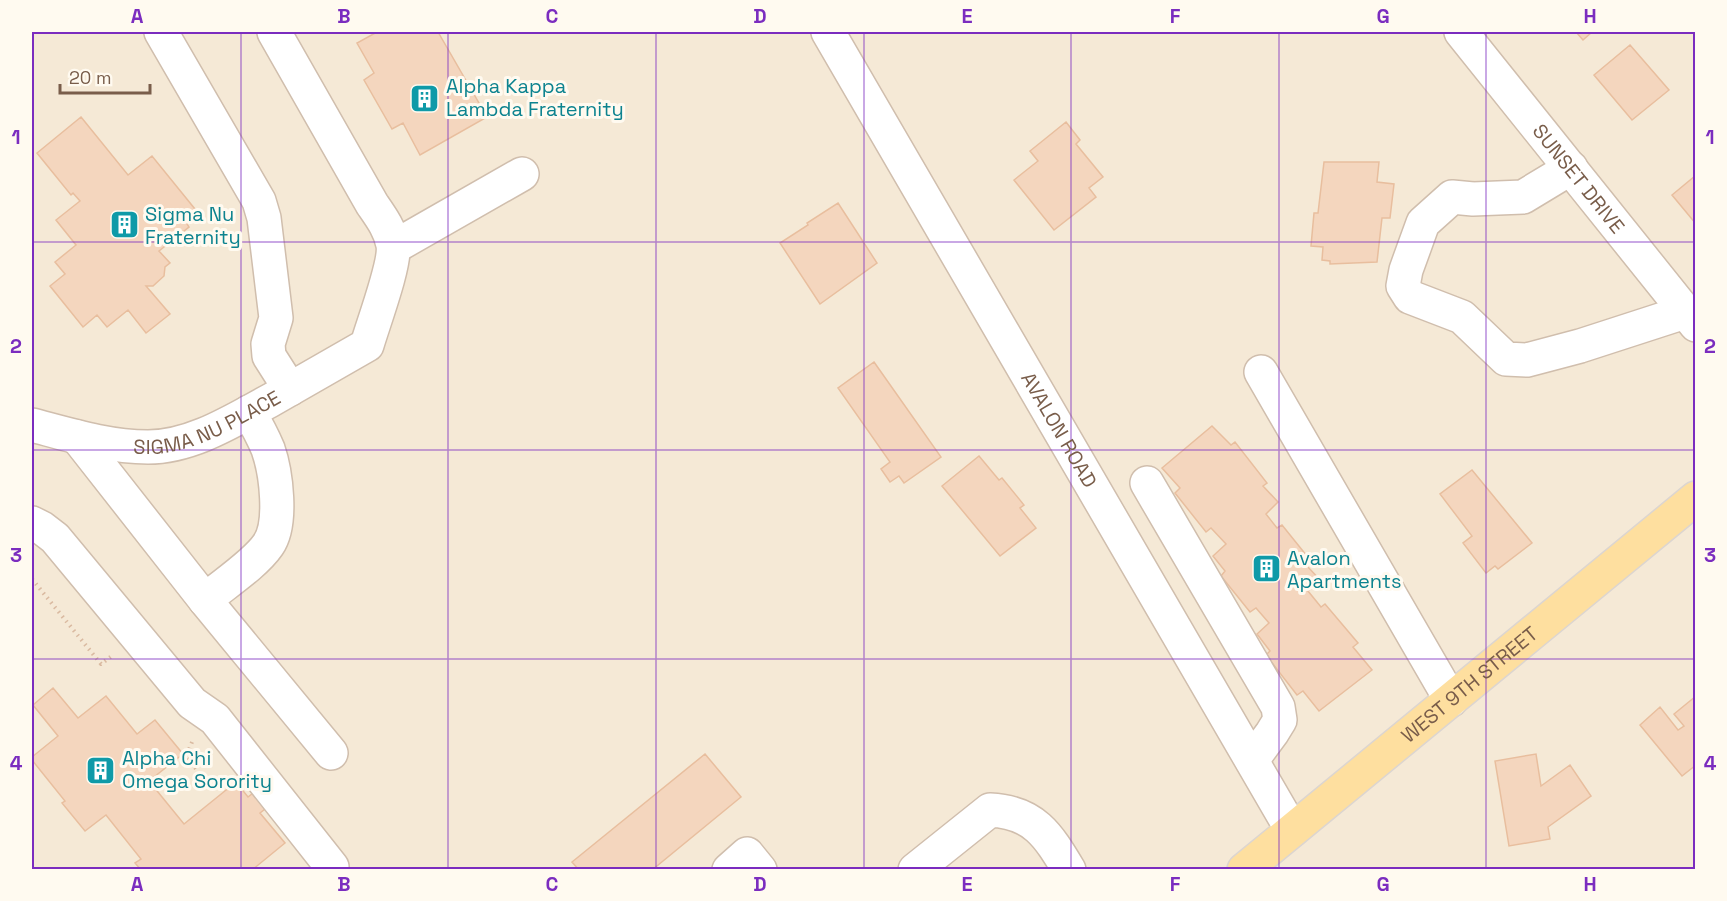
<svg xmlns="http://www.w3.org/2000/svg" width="1727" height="901" font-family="'Space Grotesk',sans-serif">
	<rect width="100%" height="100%" fill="#fdf6e8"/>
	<path fill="#f5e9d6" d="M32 32H1695V869H32Z"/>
	<path fill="#f4d6be" stroke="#e8be9e" stroke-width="1.5" d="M377 32H438L487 117 420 155 403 123 392 129 364 80 374 73 357 43Z
		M1576 32H1592L1583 40Z
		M1630 45 1669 90 1632 120 1594 75Z
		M81 117 128 175 152 156 199 214 187 224 189 227 159 251 170 263 165 267 164 276 153 286H146L170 314 146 333 128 310 107 327 97 315 83 327 50 286 65 274 55 262 76 245 56 220 80 201 73 193 71 195 37 153Z
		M1066 122 1080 140 1076 144 1103 177 1089 188 1096 197 1054 230 1014 180 1038 161 1030 151Z
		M1324 162H1379L1377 182 1394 184 1390 218H1382L1377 262 1330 264V261L1322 260 1323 247 1311 246 1314 213H1318Z
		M1695 176H1696V224L1672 195Z
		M838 203 877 263 820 304 780 243 808 225 807 223Z
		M874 362 941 457 904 483 899 476 890 482 881 469 890 462 838 388Z
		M1212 426 1231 445 1235 442 1267 483 1263 486 1278 502 1266 514 1277 528 1282 525 1311 561 1307 566 1321 581 1308 591 1321 607 1325 604 1358 643 1353 647 1372 670 1319 711 1303 691 1297 695 1266 655 1270 651 1257 634 1269 623 1256 608 1250 612 1221 576 1225 571 1213 556 1226 544 1211 528 1206 532 1175 493 1180 488 1162 468Z
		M979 456 999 480 1002 478 1024 505 1020 508 1036 528 1000 556 942 486Z
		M1472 470 1532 543 1498 569 1495 566 1486 573 1463 543 1472 536 1440 494Z
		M53 688 78 718 106 696 137 734 155 720 183 754 149 781 184 824 236 782 248 797 253 793 265 809 260 813 285 843 252 870H141L135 863 141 859 106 815 85 831 62 803 65 801 32 760V757L58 736 33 705Z
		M1696 696V765L1682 776 1640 725 1660 707 1678 730 1684 726 1674 714Z
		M705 754 741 797 652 870H579L572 862Z
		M1536 754 1541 786 1570 765 1591 796 1548 827 1550 839 1509 846 1495 761Z"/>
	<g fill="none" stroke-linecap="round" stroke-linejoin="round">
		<defs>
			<g id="minor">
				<path d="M161 32 259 201 264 218 276 318 268 344 269 356 290 389"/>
				<path id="s1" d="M828 32 1292 830"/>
				<path id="s2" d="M1461 32 1696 325"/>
				<path d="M1571 168 1523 197 1473 199 1452 197 1423 223 1406 270 1403 286 1410 297 1462 317 1506 359 1527 360 1580 346 1685 312"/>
				<path d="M394 247 522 174"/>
				<path d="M1261 372 1451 700"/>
				<path id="s3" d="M32 425C70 435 108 447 148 447 192 447 234 420 271 400 303 382 335 363 367 345 373 324 396 263 393 245 390 229 381 217 372 204L274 32"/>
				<path d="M77 437 205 600 331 753"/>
				<path d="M1147 483 1278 707 1280 720 1272 733 1252 760"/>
				<path d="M32 523 42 528 55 538 192 703 215 719 332 867 328 870"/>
				<path d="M205 600C224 584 255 564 268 545 283 524 276 472 268 449 263 437 256 424 249 412"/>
				<path d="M729 870 747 854 760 870"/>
				<path d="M915 870 990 810C1034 812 1048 835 1069 870"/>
			</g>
			<g id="major">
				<path id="s4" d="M1244 870 1696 498"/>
			</g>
		</defs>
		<use href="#minor" stroke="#d0bead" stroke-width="36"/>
		<use href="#major" stroke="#dcd5d0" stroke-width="36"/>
		<path stroke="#dabaa1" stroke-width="4" stroke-dasharray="1.5 4.5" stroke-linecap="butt" d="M32 579 101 664 113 655
			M192 742 186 757 213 789 225 779"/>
		<use href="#minor" stroke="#fff" stroke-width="33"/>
		<use href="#major" stroke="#fedf9f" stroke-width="33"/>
	</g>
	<path fill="none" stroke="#7b2cbf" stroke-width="1.5" stroke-opacity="0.55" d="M241 32V870M448 32V870M656 32V870M864 32V870M1071 32V870M1279 32V870M1486 32V870M32 242H1696M32 450H1696M32 659H1696"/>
	<defs>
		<symbol id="building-square" viewBox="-11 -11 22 22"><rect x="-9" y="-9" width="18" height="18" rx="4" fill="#0f9aa8" stroke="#fffaf0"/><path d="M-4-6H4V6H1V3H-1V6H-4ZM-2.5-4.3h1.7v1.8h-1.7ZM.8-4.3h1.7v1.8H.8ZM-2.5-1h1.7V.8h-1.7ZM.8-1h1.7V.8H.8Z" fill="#fff"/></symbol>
	</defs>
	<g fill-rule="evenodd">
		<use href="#building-square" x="408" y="82" width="33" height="33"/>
		<use href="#building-square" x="108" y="208" width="33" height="33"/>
		<use href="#building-square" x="1250" y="552" width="33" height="33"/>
		<use href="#building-square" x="84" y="754" width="33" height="33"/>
	</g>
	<g text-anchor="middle" stroke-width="6" stroke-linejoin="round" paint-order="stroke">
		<g font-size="20" fill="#0d838f" stroke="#fffaf0" text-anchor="start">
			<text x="446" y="93">Alpha Kappa<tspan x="446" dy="23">Lambda Fraternity</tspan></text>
			<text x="145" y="221">Sigma Nu<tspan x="145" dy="23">Fraternity</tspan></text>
			<text x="1287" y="565">Avalon<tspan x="1287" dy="23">Apartments</tspan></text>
			<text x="122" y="765">Alpha Chi<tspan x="122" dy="23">Omega Sorority</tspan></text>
		</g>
		<g font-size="20" fill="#795d4a" stroke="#fffaf0">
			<text dy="7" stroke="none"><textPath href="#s2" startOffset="188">SUNSET DRIVE</textPath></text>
			<text dy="7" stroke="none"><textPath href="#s3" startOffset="182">SIGMA NU PLACE</textPath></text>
			<text dy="7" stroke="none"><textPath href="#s1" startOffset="460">AVALON ROAD</textPath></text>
			<text dy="7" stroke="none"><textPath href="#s4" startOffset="292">WEST 9TH STREET</textPath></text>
		</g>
	</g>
	<rect width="1727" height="901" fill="none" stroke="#fffaf0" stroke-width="66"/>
	<path d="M60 84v9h90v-9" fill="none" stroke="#795d4a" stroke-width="3"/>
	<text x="69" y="84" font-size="18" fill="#795d4a" stroke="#fffaf0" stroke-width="4.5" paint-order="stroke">20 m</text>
	<rect x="33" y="33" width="1661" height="835" fill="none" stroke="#7b2cbf" stroke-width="2"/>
	<g font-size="20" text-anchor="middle" font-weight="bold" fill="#7b2cbf">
		<text x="137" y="23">A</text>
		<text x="344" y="23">B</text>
		<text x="552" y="23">C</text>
		<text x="760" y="23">D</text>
		<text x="967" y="23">E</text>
		<text x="1175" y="23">F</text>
		<text x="1383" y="23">G</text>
		<text x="1590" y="23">H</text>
		<text x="16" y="144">1</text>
		<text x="1710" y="144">1</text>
		<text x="16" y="353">2</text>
		<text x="1710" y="353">2</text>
		<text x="16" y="562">3</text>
		<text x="1710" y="562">3</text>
		<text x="16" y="770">4</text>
		<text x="1710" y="770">4</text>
		<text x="137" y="891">A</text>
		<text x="344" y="891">B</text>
		<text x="552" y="891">C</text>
		<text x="760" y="891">D</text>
		<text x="967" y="891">E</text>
		<text x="1175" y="891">F</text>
		<text x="1383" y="891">G</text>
		<text x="1590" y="891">H</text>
	</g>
</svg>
